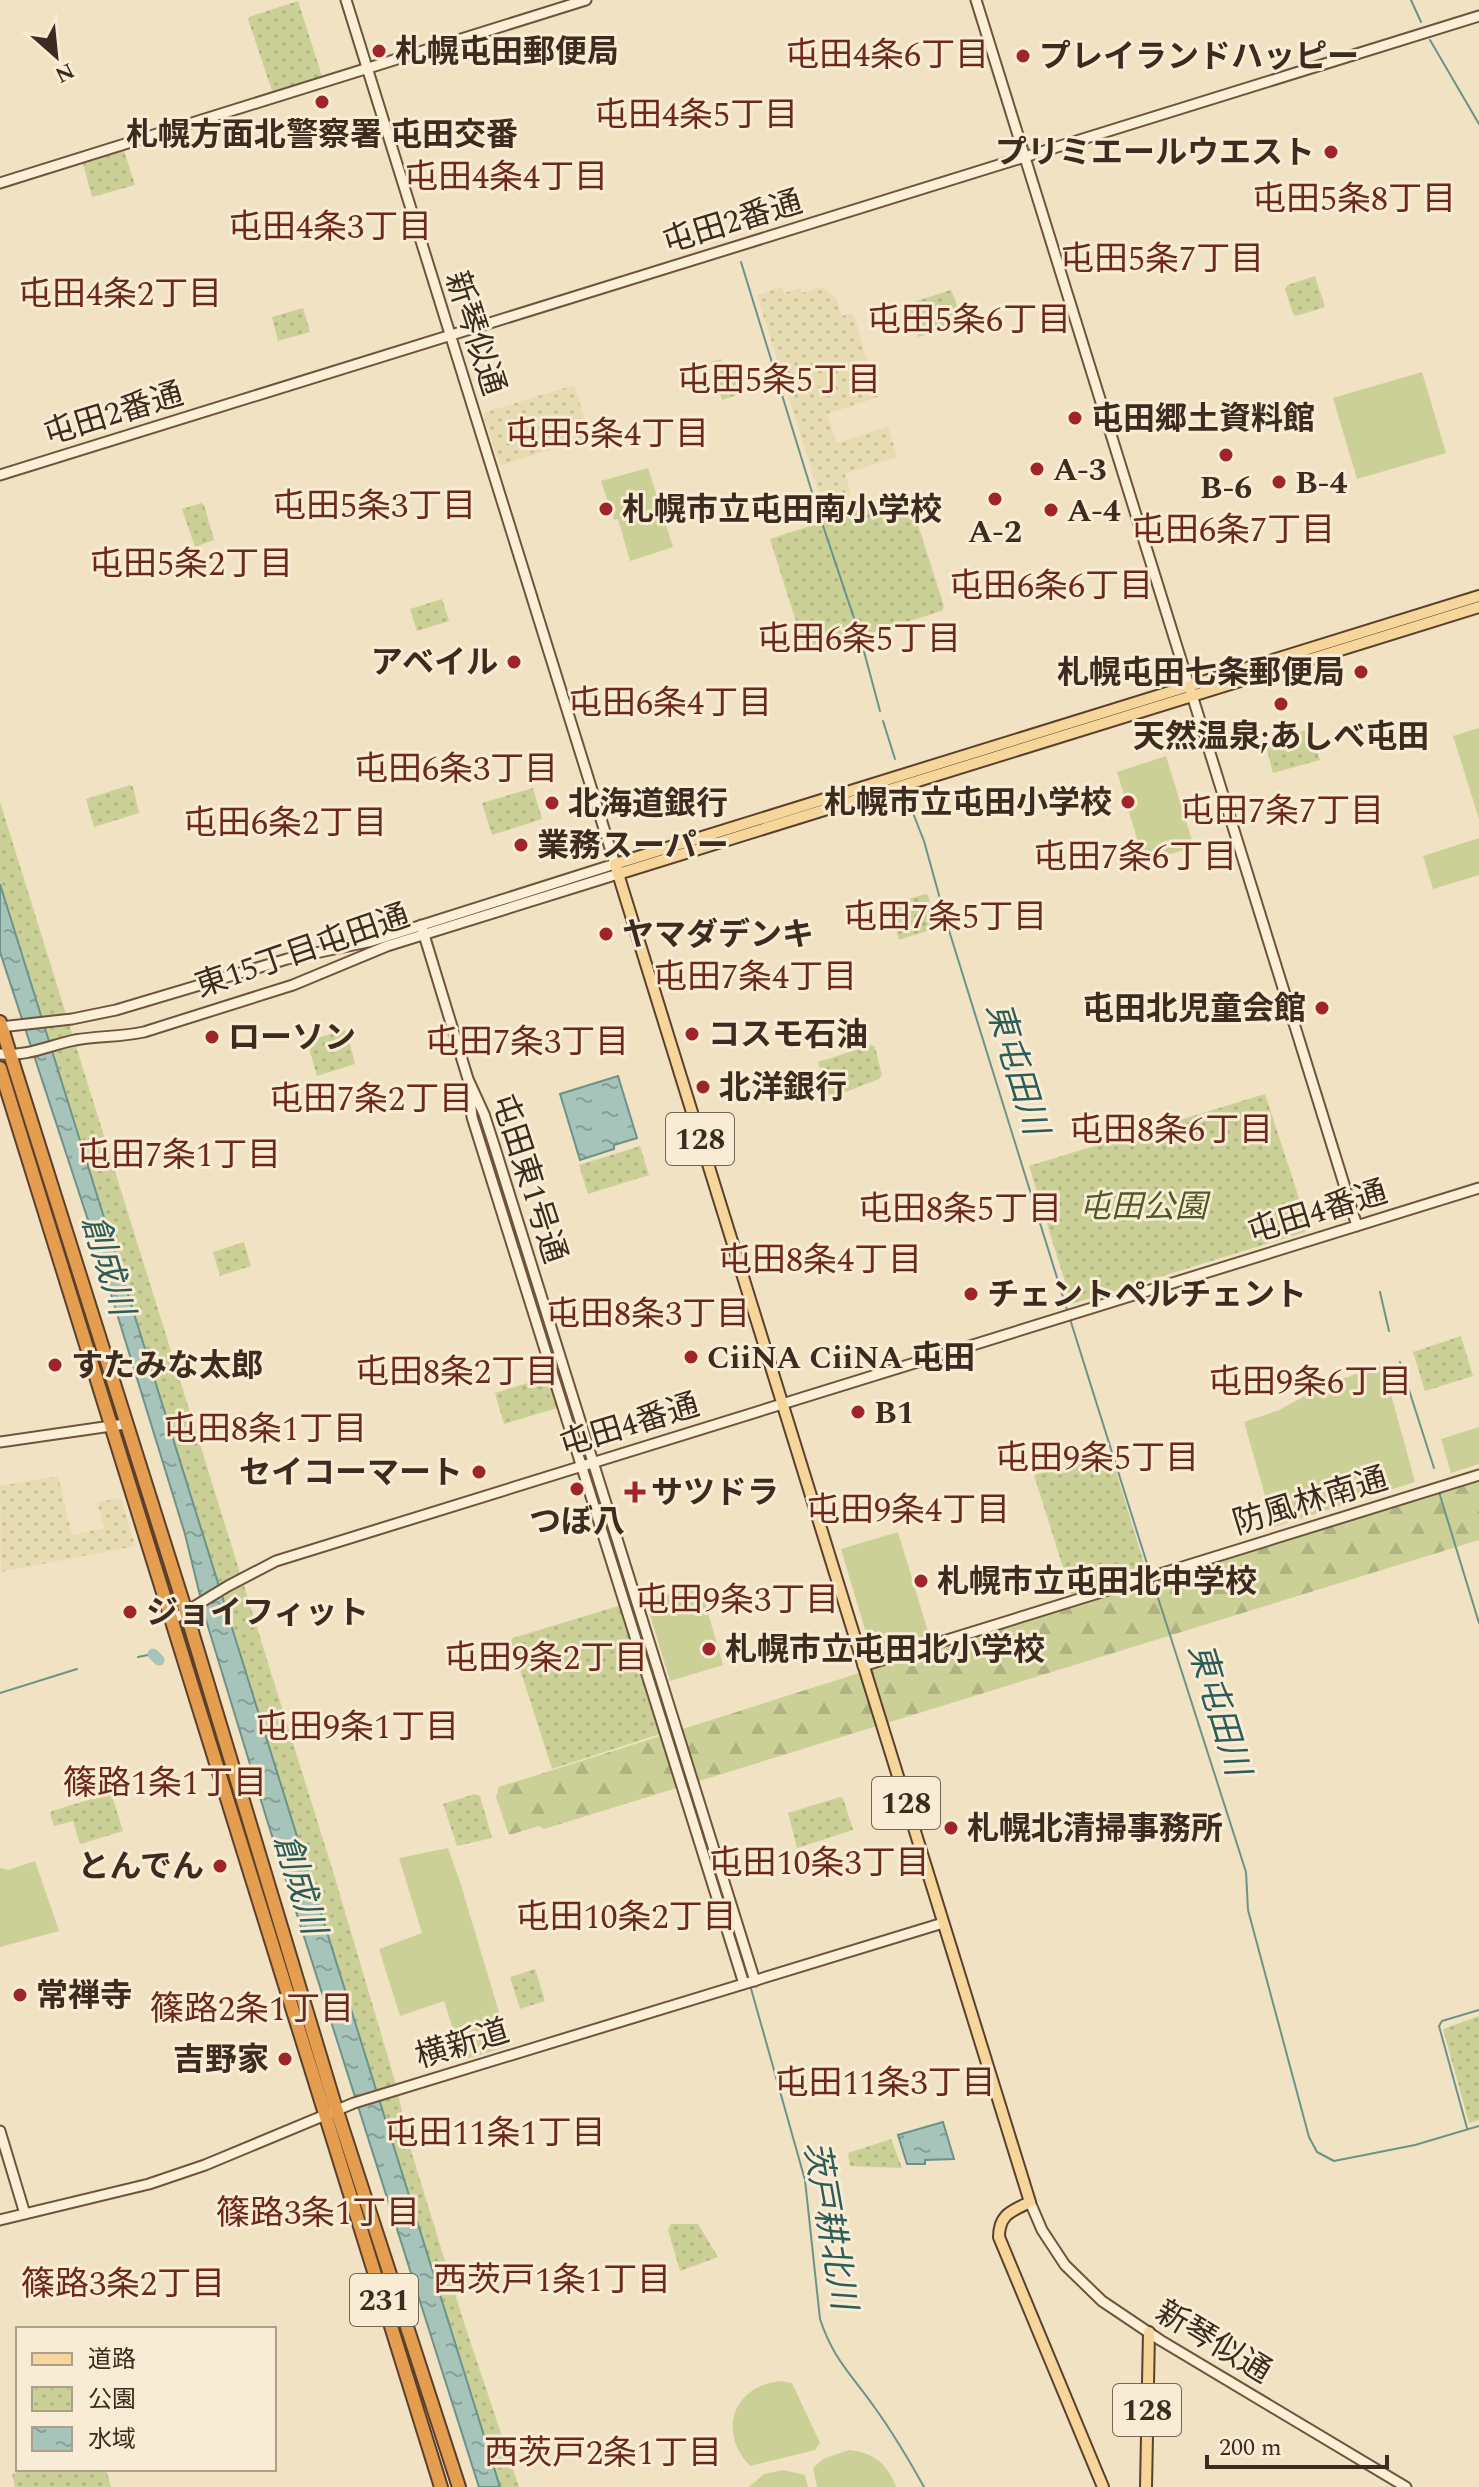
<svg xmlns="http://www.w3.org/2000/svg" width="1479" height="2487" font-family="Spectral,'Noto Sans JP',serif">
	<defs>
		<pattern id="farmland-dots" width="8" height="8" patternUnits="userSpaceOnUse" patternTransform="scale(2)"><rect width="8" height="8" fill="#e7dcb1"/><path d="M2 2h.1M6 6h.1" fill="none" stroke="#c7bd98" stroke-width="1.8" stroke-linecap="round"/></pattern>
		<pattern id="forest-firs" width="22" height="20" patternUnits="userSpaceOnUse" patternTransform="scale(2)"><rect width="22" height="20" fill="#cbd097"/><path d="M5 1l3.5 6h-7zM16 11l3.5 6h-7z" fill="#afb382"/></pattern>
		<pattern id="park-dots" width="8" height="8" patternUnits="userSpaceOnUse" patternTransform="scale(2)"><rect width="8" height="8" fill="#cbd097"/><path d="M2 2h.1M6 6h.1" fill="none" stroke="#afb382" stroke-width="1.8" stroke-linecap="round"/></pattern>
		<pattern id="water-ripples" width="26" height="14" patternUnits="userSpaceOnUse" patternTransform="scale(2)"><rect width="26" height="14" fill="#a6c4ba"/><path d="M2 4q2-2 4 0t4 0M15 11q2-2 4 0t4 0" fill="none" stroke="#889f97"/></pattern>
	</defs>
	<rect width="100%" height="100%" fill="#f1e2c4"/>
	<path fill="url(#farmland-dots)" d="M782 287 784 293 800 288 802 293 822 287 837 299 841 316 853 313 878 397 827 414 837 443 888 426 897 457 845 474 851 495 822 504 757 295Z
		M574 385 590 437 502 465 499 462 483 413Z
		M58 1476 72 1535 104 1528 97 1502 121 1498 135 1546 1 1572 0 1486Z"/>
	<path fill="#cbd097" d="M1422 372 1446 453 1357 479 1333 398Z
		M648 468 673 547 630 561 618 519 614 520 601 481Z
		M1479 728V819L1453 736Z
		M1166 756 1194 847 1144 862 1117 772Z
		M1479 838V875L1433 889 1423 856Z
		M1383 1365 1415 1482 1274 1527 1244 1422 1279 1410 1327 1384Z
		M1479 1427V1464L1451 1473 1441 1439Z
		M898 1532 929 1635 872 1653 841 1549Z
		M700 1585 723 1665 670 1681 646 1602Z
		M448 1848 461 1885 509 2046 463 2060 444 2001 400 2016 379 1949 422 1933 399 1858Z
		M35 1861 59 1931 0 1947V1868L8 1870Z
		M781 2381 792 2383 820 2443 815 2450 750 2466C717 2431 733 2386 781 2381Z
		M849 2450C873 2452 888 2464 896 2487H817L813 2468 823 2459Z
		M783 2470 805 2475 808 2487H749L764 2474Z"/>
	<path fill="url(#forest-firs)" d="M1479 1477V1540L544 1829 539 1826 509 1835 496 1797 499 1787Z"/>
	<path fill="url(#park-dots)" d="M298 1 322 76 272 91 248 19 249 17Z
		M124 151 135 185 92 197 83 164Z
		M1315 276 1325 307 1296 316 1293 314 1285 289 1288 285Z
		M951 290 963 321 961 323 918 337 907 304Z
		M303 308 310 332 278 341 272 317Z
		M721 359 724 369 734 366 743 393 722 400 711 362Z
		M908 494 944 606 942 611 806 653 770 539Z
		M201 503 204 505 214 540 195 547 182 509Z
		M442 599 449 621 417 631 410 609Z
		M1310 729 1320 760 1273 773 1265 742Z
		M130 785 133 787 139 813 94 827 86 799Z
		M533 788 542 819 492 835 482 803Z
		M0 802 335 1878 395 2081 412 2154 466 2329 519 2487H500L0 881Z
		M925 894 928 895 936 928 899 940 888 905Z
		M344 1030 347 1032 355 1064 317 1076 307 1041Z
		M872 1045 875 1047 882 1075 879 1079 830 1098 818 1062Z
		M1265 1094 1308 1226 1305 1232 1072 1304 1029 1166Z
		M640 1146 649 1175 588 1194 579 1165Z
		M244 1242 251 1266 220 1276 213 1252Z
		M1461 1336 1473 1376 1425 1391 1413 1352Z
		M547 1377 550 1379 557 1408 504 1424 495 1393Z
		M1110 1452 1147 1573 1072 1596 1034 1475Z
		M618 1606 622 1607 660 1734 552 1769 511 1641 513 1638Z
		M111 1793 123 1831 80 1844 73 1821 54 1826 50 1814 52 1811Z
		M475 1794 480 1796 492 1838 457 1846 443 1804Z
		M840 1797 843 1798 853 1830 797 1848 788 1813Z
		M535 1969 545 2001 520 2009 510 1977Z
		M1479 2016V2120L1469 2123 1443 2029Z
		M891 2139 902 2168 850 2166 848 2153Z
		M671 2224H698L718 2257 680 2271 668 2230Z
		M27 2469H106L111 2487H15L12 2474Z"/>
	<path fill="url(#water-ripples)" stroke="#6c9388" stroke-width="2" d="M0 884 500 2487H479L267 1820 206 1620 185 1534 89 1223 0 952Z
		M618 1076 637 1138 614 1145V1149L580 1160 560 1094Z
		M943 2122 954 2159 925 2160V2164H907L898 2135Z"/>
	<g fill="none" stroke-linecap="round" stroke-linejoin="round">
		<path stroke="#6c9388" stroke-width="2" d="M1411 0 1421 22
			M1430 40 1479 124
			M741 262 815 502 859 633 880 711
			M883 721 895 759
			M909 803 924 841 947 924 1068 1313
			M481 1125 586 1460
			M1380 1292 1389 1331
			M1070 1319 1150 1573
			M1400 1362 1434 1468
			M589 1470 748 1979
			M1439 1492 1479 1623
			M1152 1579 1246 1872 1248 1910 1309 2137 1317 2152 1334 2161 1415 2145 1479 2126
			M138 1657 153 1654
			M0 1693 77 1669
			M750 1985 805 2180 820 2319C833 2359 852 2375 875 2408 893 2433 909 2460 924 2487
			M1467 2128 1439 2026 1442 2021 1479 2010"/>
		<path stroke="#a6c4ba" stroke-width="11" d="M153 1654 159 1660"/>
		<defs>
			<path id="secondary" d="M976 0 1357 1226
				M0 183 586 0
				M0 475 1479 16
				M421 925 468 1079 484 1114 495 1148 755 1981
				M0 1027 72 1019 116 1010 287 959 372 941 615 864 346 0
				M0 1054C26 1057 50 1045 75 1040 98 1036 121 1037 144 1032L293 985 387 946 618 874
				M468 1079 472 1117 744 1984
				M0 1442 125 1424
				M172 1620 228 1586 276 1561 1479 1188
				M863 1666 1479 1475
				M0 2131 25 2214
				M1030 2202 1042 2230 1065 2265 1102 2301 1160 2340 1406 2487
				M0 2220 149 2184 205 2165 354 2103 943 1923"/>
			<path id="primary" d="M618 874 1479 607
				M1103 2487 999 2237C999 2214 1012 2211 1030 2202L615 864 1479 596
				M1146 2487 1149 2332"/>
			<path id="highway" d="M0 1022 186 1612 334 2102 459 2487
				M0 1068 441 2487"/>
		</defs>
		<use href="#secondary" stroke="#6f543c" stroke-width="13"/>
		<use href="#primary" stroke="#5b412d" stroke-width="14"/>
		<use href="#highway" stroke="#5b412d" stroke-width="16"/>
		<use href="#secondary" stroke="#fbefd8" stroke-width="9"/>
		<use href="#primary" stroke="#f6d69a" stroke-width="10"/>
		<use href="#highway" stroke="#e59e50" stroke-width="12"/>
	</g>
	<g fill="#a0252a" stroke="#f8ecd4" stroke-width="3">
		<circle cx="379" cy="51" r="8"/>
		<circle cx="1023" cy="56" r="8"/>
		<circle cx="322" cy="102" r="8"/>
		<circle cx="1331" cy="152" r="8"/>
		<circle cx="1075" cy="418" r="8"/>
		<circle cx="1226" cy="455" r="8"/>
		<circle cx="1037" cy="469" r="8"/>
		<circle cx="1279" cy="482" r="8"/>
		<circle cx="995" cy="499" r="8"/>
		<circle cx="606" cy="509" r="8"/>
		<circle cx="1051" cy="510" r="8"/>
		<circle cx="514" cy="662" r="8"/>
		<circle cx="1361" cy="672" r="8"/>
		<circle cx="1281" cy="704" r="8"/>
		<circle cx="1128" cy="802" r="8"/>
		<circle cx="552" cy="803" r="8"/>
		<circle cx="521" cy="845" r="8"/>
		<circle cx="606" cy="934" r="8"/>
		<circle cx="1322" cy="1008" r="8"/>
		<circle cx="692" cy="1034" r="8"/>
		<circle cx="212" cy="1037" r="8"/>
		<circle cx="703" cy="1087" r="8"/>
		<circle cx="971" cy="1294" r="8"/>
		<circle cx="691" cy="1357" r="8"/>
		<circle cx="55" cy="1365" r="8"/>
		<circle cx="858" cy="1412" r="8"/>
		<circle cx="479" cy="1472" r="8"/>
		<circle cx="577" cy="1489" r="8"/>
		<path d="M631 1480h8v8h8v8h-8v8h-8v-8h-8v-8h8z"/>
		<circle cx="921" cy="1581" r="8"/>
		<circle cx="130" cy="1612" r="8"/>
		<circle cx="709" cy="1649" r="8"/>
		<circle cx="951" cy="1828" r="8"/>
		<circle cx="220" cy="1866" r="8"/>
		<circle cx="20" cy="1995" r="8"/>
		<circle cx="285" cy="2059" r="8"/>
	</g>
	<g text-anchor="middle" stroke-width="6" stroke-linejoin="round" paint-order="stroke">
		<g fill="#f8ecd4" stroke="#746555" stroke-width="2">
			<rect x="666" y="1113" width="68" height="52" rx="6"/>
			<rect x="872" y="1777" width="68" height="52" rx="6"/>
			<rect x="350" y="2274" width="68" height="52" rx="6"/>
			<rect x="1113" y="2384" width="68" height="52" rx="6"/>
		</g>
		<g font-size="30" font-weight="bold" fill="#3c2b1e">
			<text x="700" y="1149">128</text>
			<text x="906" y="1813">128</text>
			<text x="384" y="2310">231</text>
			<text x="1147" y="2420">128</text>
		</g>
		<g font-size="32" font-weight="bold" fill="#3c2b1e" stroke="#f8ecd4" text-anchor="start">
			<text x="395" y="62">札幌屯田郵便局</text>
			<text x="1039" y="67">プレイランドハッピー</text>
			<text x="322" y="145" text-anchor="middle">札幌方面北警察署 屯田交番</text>
			<text x="1315" y="163" text-anchor="end">プリミエールウエスト</text>
			<text x="1091" y="429">屯田郷土資料館</text>
			<text x="1053" y="480">A-3</text>
			<text x="1295" y="493">B-4</text>
			<text x="1226" y="498" text-anchor="middle">B-6</text>
			<text x="622" y="520">札幌市立屯田南小学校</text>
			<text x="1067" y="521">A-4</text>
			<text x="995" y="542" text-anchor="middle">A-2</text>
			<text x="498" y="673" text-anchor="end">アベイル</text>
			<text x="1345" y="683" text-anchor="end">札幌屯田七条郵便局</text>
			<text x="1281" y="747" text-anchor="middle">天然温泉;あしべ屯田</text>
			<text x="1112" y="813" text-anchor="end">札幌市立屯田小学校</text>
			<text x="568" y="814">北海道銀行</text>
			<text x="537" y="856">業務スーパー</text>
			<text x="622" y="945">ヤマダデンキ</text>
			<text x="1306" y="1019" text-anchor="end">屯田北児童会館</text>
			<text x="708" y="1045">コスモ石油</text>
			<text x="228" y="1048">ローソン</text>
			<text x="719" y="1098">北洋銀行</text>
			<text x="987" y="1305">チェントペルチェント</text>
			<text x="707" y="1368">CiiNA CiiNA 屯田</text>
			<text x="71" y="1376">すたみな太郎</text>
			<text x="874" y="1423">B1</text>
			<text x="463" y="1483" text-anchor="end">セイコーマート</text>
			<text x="651" y="1503">サツドラ</text>
			<text x="577" y="1532" text-anchor="middle">つぼ八</text>
			<text x="937" y="1592">札幌市立屯田北中学校</text>
			<text x="146" y="1623">ジョイフィット</text>
			<text x="725" y="1660">札幌市立屯田北小学校</text>
			<text x="967" y="1839">札幌北清掃事務所</text>
			<text x="204" y="1877" text-anchor="end">とんでん</text>
			<text x="36" y="2006">常禅寺</text>
			<text x="269" y="2070" text-anchor="end">吉野家</text>
		</g>
		<g font-size="32" fill="#3c2b1e" stroke="#f8ecd4">
			<text transform="translate(732 221) rotate(-17)" y="11">屯田2番通</text>
			<text transform="translate(476 333) rotate(72)" y="11">新琴似通</text>
			<text transform="translate(113 413) rotate(-17)" y="11">屯田2番通</text>
			<text transform="translate(302 950) rotate(-19)" y="11">東15丁目屯田通</text>
			<text transform="translate(530 1178) rotate(72)" y="11">屯田東1号通</text>
			<text transform="translate(1317 1211) rotate(-17)" y="11">屯田4番通</text>
			<text transform="translate(629 1424) rotate(-17)" y="11">屯田4番通</text>
			<text transform="translate(1310 1500) rotate(-17)" y="11">防風林南通</text>
			<text transform="translate(462 2043) rotate(-17)" y="11">横新道</text>
			<text transform="translate(1214 2341) rotate(31)" y="11">新琴似通</text>
		</g>
		<g font-size="32" font-style="italic" fill="#4e5a23" stroke="#f8ecd4">
			<text x="1143" y="1217">屯田公園</text>
		</g>
		<g font-size="34" fill="#6c281a" stroke="#f8ecd4">
			<text x="887" y="66">屯田4条6丁目</text>
			<text x="696" y="126">屯田4条5丁目</text>
			<text x="506" y="188">屯田4条4丁目</text>
			<text x="1354" y="210">屯田5条8丁目</text>
			<text x="330" y="238">屯田4条3丁目</text>
			<text x="1162" y="270">屯田5条7丁目</text>
			<text x="120" y="305">屯田4条2丁目</text>
			<text x="969" y="331">屯田5条6丁目</text>
			<text x="779" y="391">屯田5条5丁目</text>
			<text x="607" y="445">屯田5条4丁目</text>
			<text x="374" y="517">屯田5条3丁目</text>
			<text x="1233" y="541">屯田6条7丁目</text>
			<text x="191" y="575">屯田5条2丁目</text>
			<text x="1051" y="597">屯田6条6丁目</text>
			<text x="859" y="650">屯田6条5丁目</text>
			<text x="670" y="714">屯田6条4丁目</text>
			<text x="456" y="780">屯田6条3丁目</text>
			<text x="1282" y="822">屯田7条7丁目</text>
			<text x="285" y="834">屯田6条2丁目</text>
			<text x="1135" y="868">屯田7条6丁目</text>
			<text x="945" y="928">屯田7条5丁目</text>
			<text x="755" y="988">屯田7条4丁目</text>
			<text x="527" y="1053">屯田7条3丁目</text>
			<text x="371" y="1110">屯田7条2丁目</text>
			<text x="1171" y="1141">屯田8条6丁目</text>
			<text x="179" y="1166">屯田7条1丁目</text>
			<text x="960" y="1220">屯田8条5丁目</text>
			<text x="820" y="1271">屯田8条4丁目</text>
			<text x="648" y="1325">屯田8条3丁目</text>
			<text x="457" y="1383">屯田8条2丁目</text>
			<text x="1310" y="1393">屯田9条6丁目</text>
			<text x="265" y="1440">屯田8条1丁目</text>
			<text x="1097" y="1469">屯田9条5丁目</text>
			<text x="908" y="1521">屯田9条4丁目</text>
			<text x="737" y="1611">屯田9条3丁目</text>
			<text x="546" y="1669">屯田9条2丁目</text>
			<text x="357" y="1738">屯田9条1丁目</text>
			<text x="165" y="1794">篠路1条1丁目</text>
			<text x="819" y="1874">屯田10条3丁目</text>
			<text x="626" y="1928">屯田10条2丁目</text>
			<text x="252" y="2020">篠路2条1丁目</text>
			<text x="885" y="2094">屯田11条3丁目</text>
			<text x="495" y="2144">屯田11条1丁目</text>
			<text x="318" y="2224">篠路3条1丁目</text>
			<text x="552" y="2291">西茨戸1条1丁目</text>
			<text x="123" y="2295">篠路3条2丁目</text>
			<text x="603" y="2464">西茨戸2条1丁目</text>
		</g>
		<g font-size="34" font-style="italic" fill="#2c5d58" stroke="#f8ecd4">
			<text transform="translate(1018 1068) rotate(73)" y="12">東屯田川</text>
			<text transform="translate(109 1265) rotate(73)" y="12">創成川</text>
			<text transform="translate(1220 1709) rotate(73)" y="12">東屯田川</text>
			<text transform="translate(301 1884) rotate(73)" y="12">創成川</text>
			<text transform="translate(831 2225) rotate(80)" y="12">茨戸耕北川</text>
		</g>
	</g>
	<rect x="16" y="2327" width="260" height="144" fill="#f8ecd4" stroke="#ad9f8b" stroke-width="2"/>
	<rect x="32" y="2353" width="40" height="12" fill="#f6d69a" stroke="#ad9f8b" stroke-width="2"/>
	<text x="88" y="2367" font-size="24" fill="#3c2b1e">道路</text>
	<rect x="32" y="2387" width="40" height="24" fill="url(#park-dots)" stroke="#ad9f8b" stroke-width="2"/>
	<text x="88" y="2407" font-size="24" fill="#3c2b1e">公園</text>
	<rect x="32" y="2427" width="40" height="24" fill="url(#water-ripples)" stroke="#ad9f8b" stroke-width="2"/>
	<text x="88" y="2447" font-size="24" fill="#3c2b1e">水域</text>
	<g transform="translate(56 56) rotate(153)" stroke="#f8ecd4" stroke-width="6" paint-order="stroke">
	<path d="M0-6L14 30L0 20L-14 30Z" fill="#3c2b1e"/>
	<text y="-12" font-size="22" font-weight="bold" text-anchor="middle" fill="#3c2b1e">N</text>
	</g>
	<path d="M1207 2455v12h180v-12" fill="none" stroke="#3c2b1e" stroke-width="4"/>
	<text x="1219" y="2455" font-size="24" fill="#3c2b1e" stroke="#f8ecd4" stroke-width="6" paint-order="stroke">200 m</text>
</svg>
